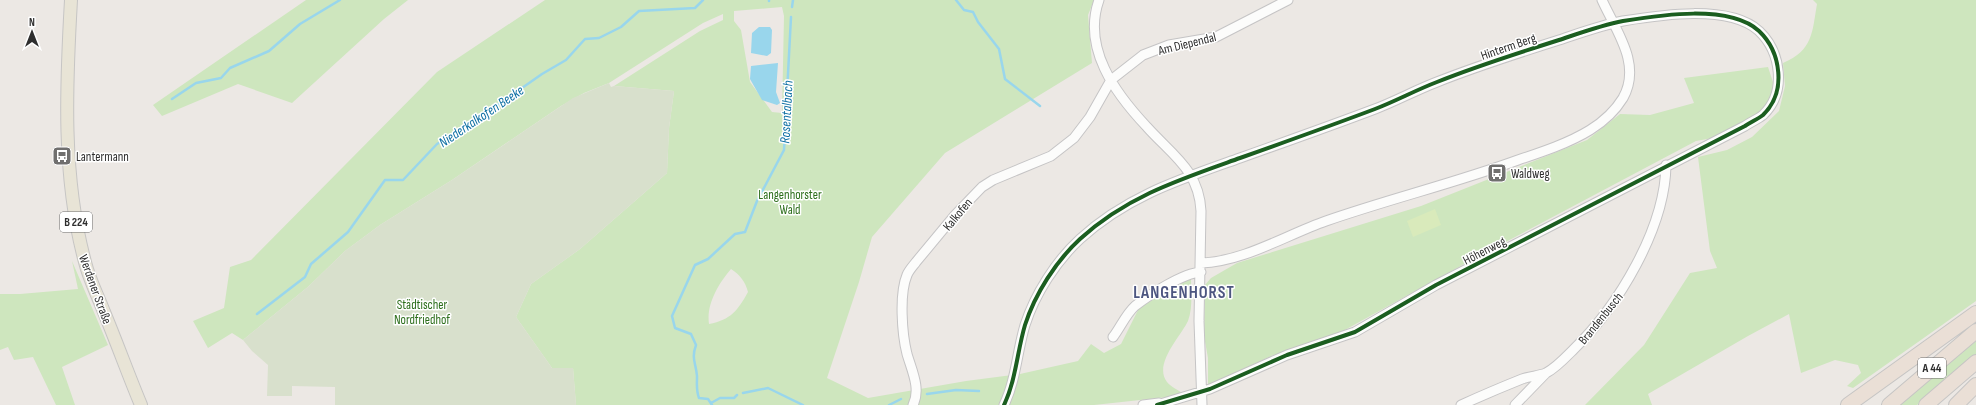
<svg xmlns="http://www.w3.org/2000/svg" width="1976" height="405" font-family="'Sofia Sans Condensed',sans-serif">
	<rect width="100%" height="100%" fill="#ece8e4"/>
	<path fill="#cee6be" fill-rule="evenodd" d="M306 0H408L384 19 292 103 238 84 162 116 153 105Z
		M545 0H1094L1088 15 1092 63 945 153 872 237 859 282 827 378 868 398 966 381 1020 374 1078 361 1091 344 1104 353 1121 344 1139 308 1191 277C1191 291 1193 308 1188 321 1181 336 1153 364 1167 382 1170 386 1178 390 1182 393L1168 397 1094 405H576L573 368H552L516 317 531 284 580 249 667 173 669 128 674 91 614 86 700 31 723 20V14L703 23 609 83 584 93 561 106 452 180 380 225 345 251 309 286 243 340 232 333 208 348 193 321 224 308 230 267 251 260 437 72ZM782 7 784 16 782 113 772 112 750 82 741 30 734 21V11ZM731 269C740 275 745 281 748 292 738 310 731 320 709 324 706 304 719 283 731 269Z
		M1813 0H1976V301L1853 388 1847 386 1861 373 1858 365 1835 360 1801 373 1789 314 1748 336 1648 394 1652 405H1585L1644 345 1690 273 1717 268 1710 251 1698 157 1727 150 1752 137 1779 111 1785 86 1783 63C1813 50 1812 33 1817 4Z
		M1768 67 1773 82 1772 96 1765 107 1735 134 1696 141 1466 263 1334 336 1271 356 1208 386V358L1204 336 1205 285 1211 278 1237 263 1421 206 1587 140 1620 114 1650 115 1694 103 1684 78Z
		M72 261 108 345 62 367 75 405H56L33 357 14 360 8 347 0 350V294H20L78 289Z
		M1976 341V355L1917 405H1899Z"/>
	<path fill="#d8e0cc" d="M609 83 611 87 614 86 674 91 669 128 667 173 580 249 531 284 516 317 552 368H573L576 405H335V387L292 386V396H267L268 365 252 351 243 340 309 286 345 251 380 225 452 180 573 98Z"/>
	<path fill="#d9eabb" d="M1435 209 1441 225 1413 237 1407 221Z"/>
	<path fill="#99d6ec" d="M759 27H770L772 30 771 53 767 56 751 53 752 33Z
		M778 63 776 92 780 103 777 105 762 100 750 79 751 66Z"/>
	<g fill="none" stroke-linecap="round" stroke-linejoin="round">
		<path stroke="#99d6ec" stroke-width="2.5" d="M956 0 964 10 973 12 978 22 999 49 1005 79 1040 106
			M769 1V0
			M792 7 793 0
			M172 99 196 83 221 78 230 68 269 51 300 24 340 0
			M257 314 305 277 311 264 348 232 385 180H403L437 144 472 123 542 74 566 60 585 39 599 38 621 27 639 11 695 8 703 0
			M743 393 768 388 803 405
			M927 394 956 390 979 391
			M711 403 720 398H734L737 395
			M712 405 708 399 699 398C696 390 697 385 697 376 696 363 691 359 696 345L691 334 675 328 672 316 695 265 708 259 735 234 745 232 757 201 784 150 791 17
			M889 405 901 399"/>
		<defs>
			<path id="minor" d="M1099 0C1082 48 1115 93 1147 127 1172 155 1199 170 1201 211L1199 321 1202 405
				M1201 263C1243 262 1286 235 1326 221 1389 199 1455 183 1518 160 1542 152 1569 143 1590 130 1603 122 1615 111 1623 98 1642 64 1616 31 1602 0
				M1113 337C1120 328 1126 314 1135 306 1149 295 1183 273 1201 272
				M913 405C921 389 912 371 907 354 902 334 899 294 907 275 909 270 913 266 916 262L955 215 982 187 993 180 1051 156 1074 138 1090 117 1111 80 1143 55 1169 45 1216 37 1288 0
				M1004 405C1016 380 1017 352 1025 325 1035 294 1056 261 1080 239 1127 196 1181 179 1240 158 1285 142 1330 126 1375 109 1396 101 1416 90 1437 82 1477 66 1518 53 1559 40 1580 33 1602 25 1623 21 1660 15 1729 4 1759 31 1781 52 1787 92 1763 115 1758 119 1751 122 1745 126L1436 285 1355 332 1287 355 1210 389 1157 405
				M1143 405 1159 403
				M1461 405C1481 396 1502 387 1522 379 1530 376 1539 376 1546 373 1556 368 1566 357 1574 349 1618 306 1665 229 1666 165
				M1515 405 1546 373"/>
			<path id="major" d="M71 0C66 87 62 177 85 262 89 279 98 296 104 312 117 343 128 374 141 405"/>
			<path id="highway" d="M1848 405 1976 313
				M1889 405 1976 331
				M1926 405 1976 362
				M1956 405 1976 385"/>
		</defs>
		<use href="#minor" stroke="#c5c4c5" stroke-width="11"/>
		<use href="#major" stroke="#c6c5c4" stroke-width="14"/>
		<use href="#highway" stroke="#c6c5c4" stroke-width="16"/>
		<use href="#minor" stroke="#fcfcfb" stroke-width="9"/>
		<use href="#major" stroke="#e8e4d6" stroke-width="12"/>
		<use href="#highway" stroke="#eadfd6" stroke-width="14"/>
		<defs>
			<path id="cycleway" d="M1004 405C1016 380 1017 352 1025 325 1035 294 1056 261 1080 239 1127 196 1181 179 1240 158 1285 142 1330 126 1375 109 1396 101 1416 90 1437 82 1477 66 1518 53 1559 40 1580 33 1602 25 1623 21 1660 15 1729 4 1759 31 1781 52 1787 92 1763 115 1758 119 1751 122 1745 126L1436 285 1355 332 1287 355 1210 389 1157 405"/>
		</defs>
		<use href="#cycleway" stroke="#fff" stroke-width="6"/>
		<use href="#cycleway" stroke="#1b5e20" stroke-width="4"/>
	</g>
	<defs>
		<symbol id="bus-square" viewBox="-11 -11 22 22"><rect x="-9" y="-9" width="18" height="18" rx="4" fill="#706f6e" stroke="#fff"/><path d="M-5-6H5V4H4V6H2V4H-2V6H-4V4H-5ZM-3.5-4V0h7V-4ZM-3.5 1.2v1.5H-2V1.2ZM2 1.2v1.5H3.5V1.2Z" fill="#fff"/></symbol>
	</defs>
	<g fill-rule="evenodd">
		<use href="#bus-square" x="51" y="145" width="22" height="22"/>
		<use href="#bus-square" x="1486" y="162" width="22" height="22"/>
	</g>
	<g text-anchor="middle" stroke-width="3" stroke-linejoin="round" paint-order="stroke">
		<g fill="#fff" stroke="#6d6d6d" stroke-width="1">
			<rect x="60" y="212" width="32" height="20" rx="3"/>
			<rect x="1918" y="358" width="28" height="20" rx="3"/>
		</g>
		<g font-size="12" font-weight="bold" fill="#2e2e2e">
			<text x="76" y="226">B 224</text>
			<text x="1932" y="372">A 44</text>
		</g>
		<g font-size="13" fill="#2e2e2e" stroke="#fff">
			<text transform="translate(1187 43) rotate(-14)" y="5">Am Diependal</text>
			<text transform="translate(1508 46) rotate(-19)" y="5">Hinterm Berg</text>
			<text transform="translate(957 214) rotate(-50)" y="5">Kalkofen</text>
			<text transform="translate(1484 250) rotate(-27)" y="5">Höhenweg</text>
			<text transform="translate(96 289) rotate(70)" y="5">Werdener Straße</text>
			<text transform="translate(1600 318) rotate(-51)" y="5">Brandenbusch</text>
		</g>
		<g font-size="13" fill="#2e2e2e" stroke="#fff" text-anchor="start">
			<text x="76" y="161">Lantermann</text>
			<text x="1511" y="178">Waldweg</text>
		</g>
		<g font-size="13" fill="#2c6e1b" stroke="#fff">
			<text x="790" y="199">Langenhorster<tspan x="790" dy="15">Wald</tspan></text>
			<text x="422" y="309">Städtischer<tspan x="422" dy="15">Nordfriedhof</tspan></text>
		</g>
		<g font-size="14" font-style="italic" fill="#0d6fa3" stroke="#fff">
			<text transform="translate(786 112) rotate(-87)" y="5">Rosentalbach</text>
			<text transform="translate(481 116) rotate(-34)" y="5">Niederkalkofen Beeke</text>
		</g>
		<g font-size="17" font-weight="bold" letter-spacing="1" fill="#4d5680" stroke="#fff">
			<text x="1184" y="298">LANGENHORST</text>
		</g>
	</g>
	<g transform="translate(32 32)" stroke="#ffffff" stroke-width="3" paint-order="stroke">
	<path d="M0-3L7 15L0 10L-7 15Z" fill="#2e2e2e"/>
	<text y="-6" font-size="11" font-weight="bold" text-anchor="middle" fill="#2e2e2e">N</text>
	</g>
</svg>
